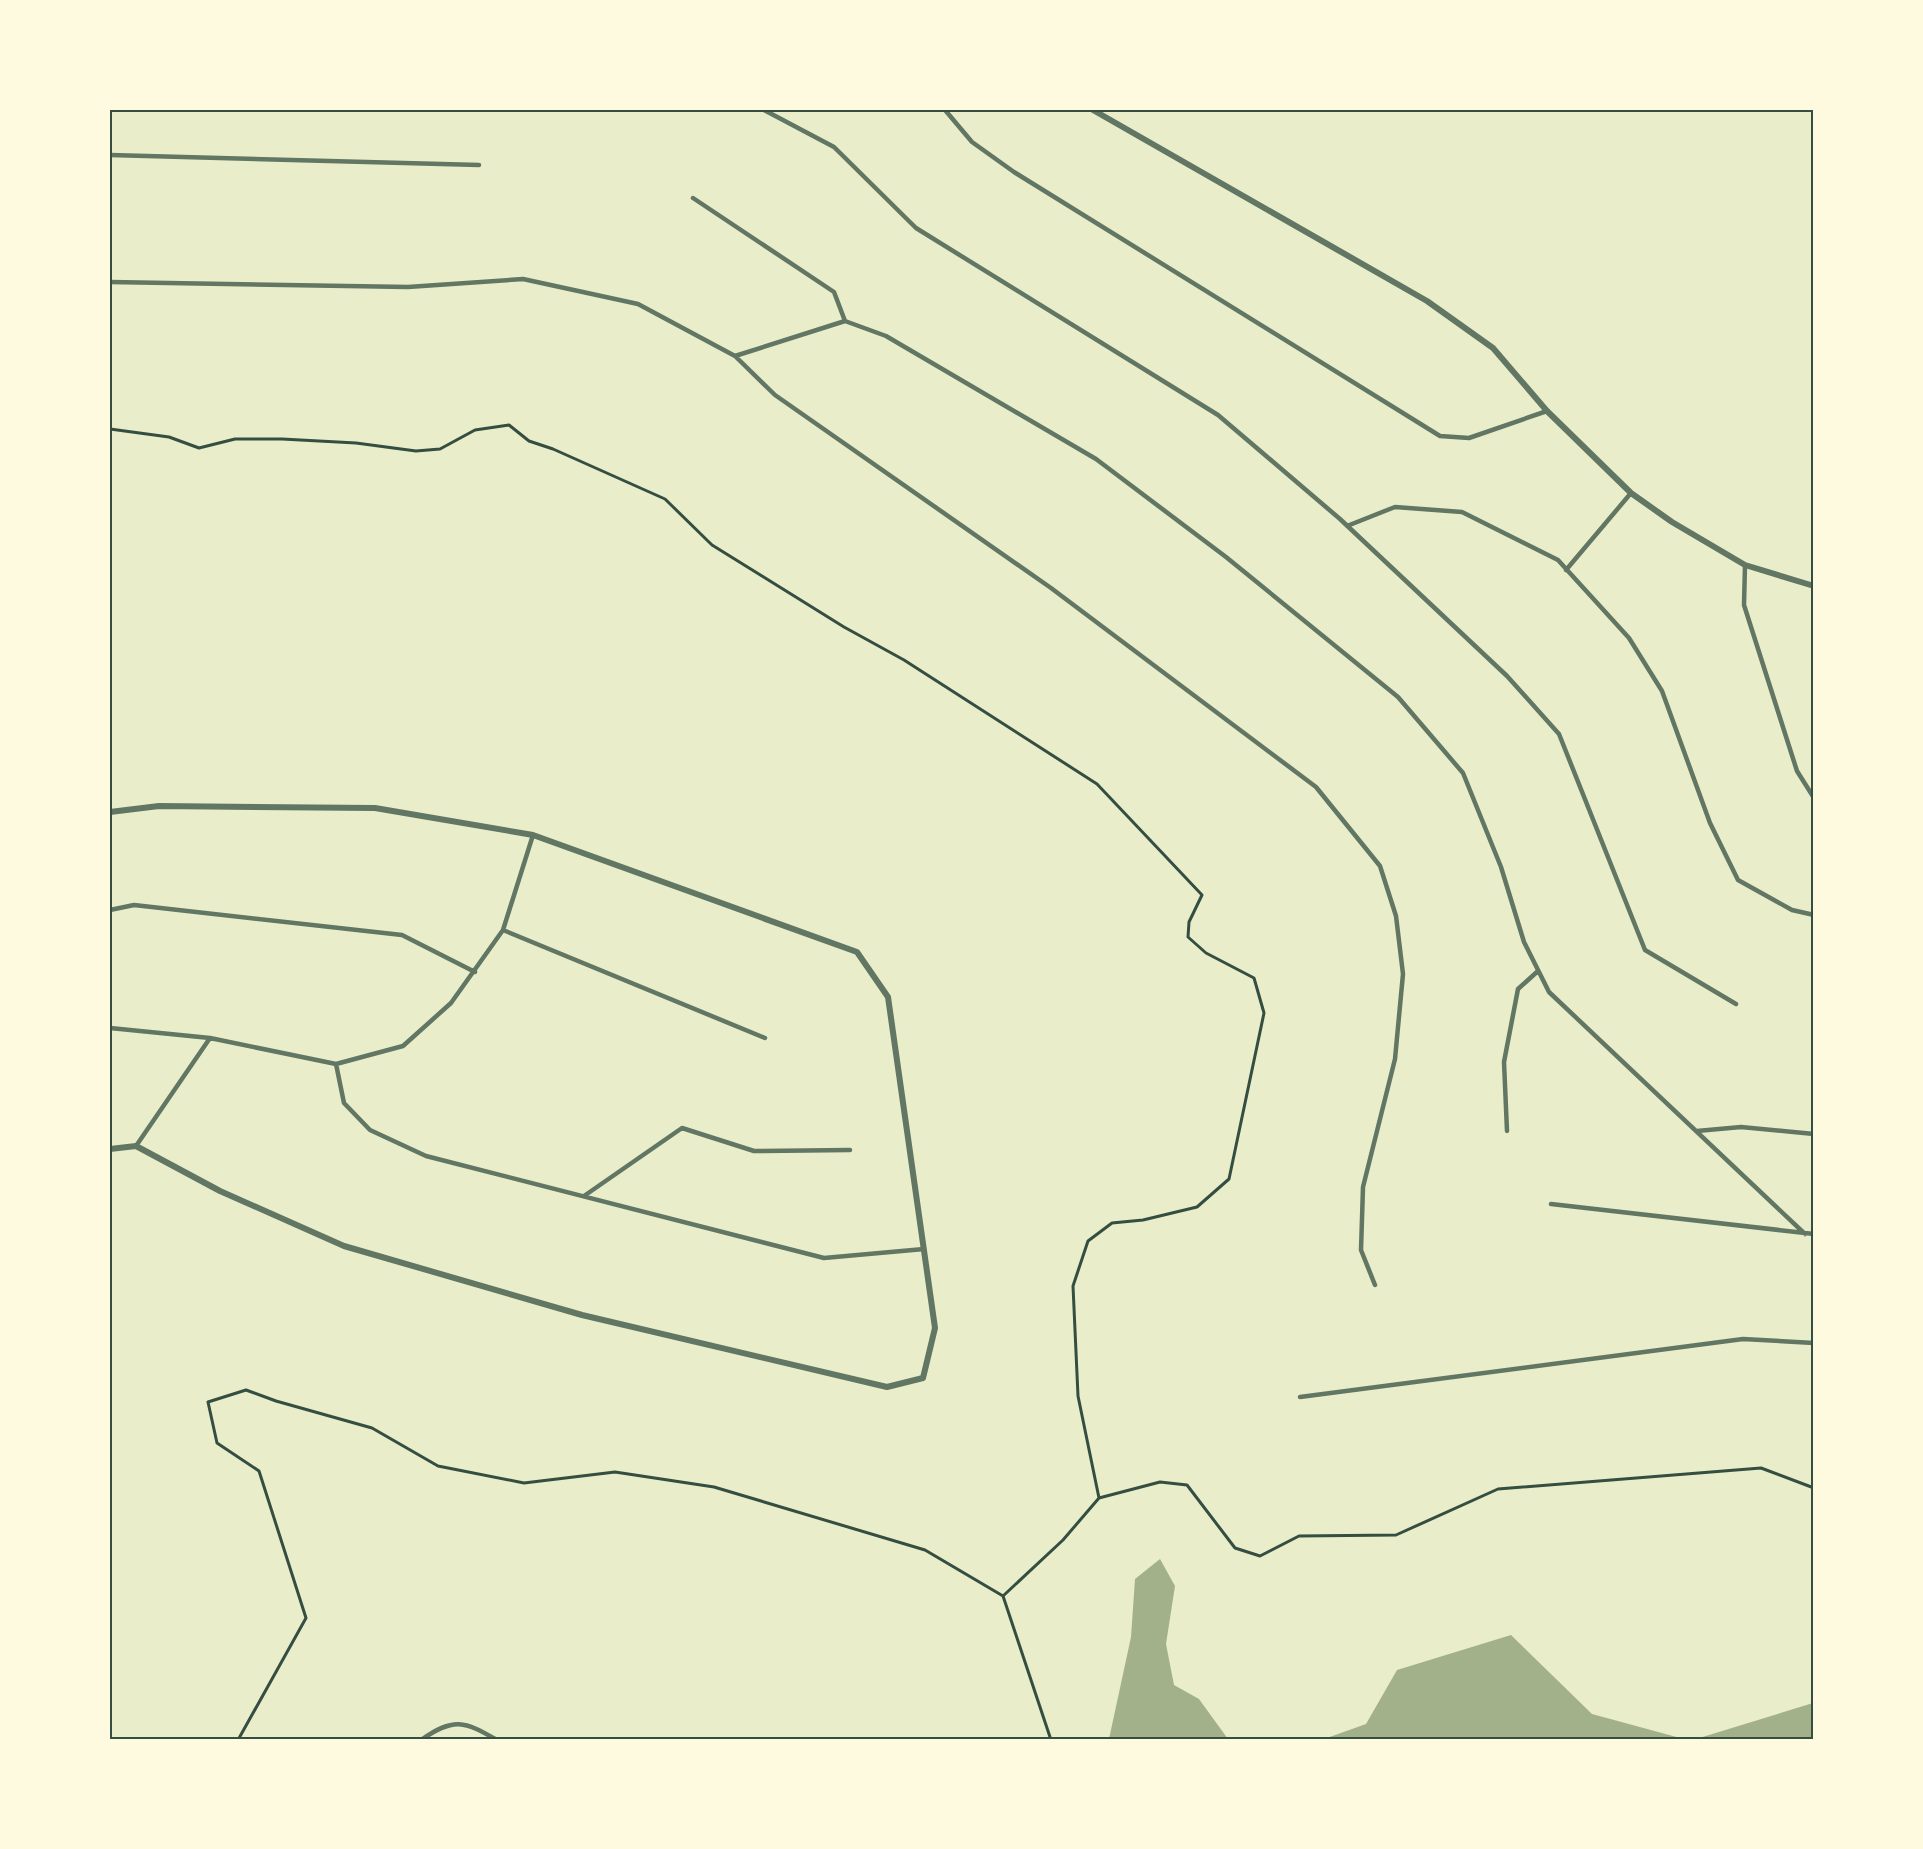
<svg xmlns="http://www.w3.org/2000/svg" width="1923" height="1849" font-family="'IBM Plex Serif',serif">
	<rect width="100%" height="100%" fill="#e9edc9"/>
	<path fill="#a3b18a" d="M1160 1559 1175 1586 1166 1644 1174 1685 1199 1699 1228 1739H1109L1131 1637 1135 1579Z
		M1511 1635 1592 1714 1684 1739H1324L1366 1724 1397 1670Z
		M1813 1703V1739H1696Z"/>
	<g fill="none" stroke-linecap="round" stroke-linejoin="round">
		<path stroke="#344e41" stroke-width="3" d="M110 429 169 437 199 448 235 439H282L356 443 416 451 440 449 475 430 509 425 529 441 553 449 665 499 712 545 844 627 904 660 1097 784 1202 895 1189 922 1188 937 1206 953 1254 978 1264 1013 1229 1179 1197 1207 1143 1220 1112 1223 1088 1241 1073 1286 1078 1396 1099 1498
			M1003 1596 1063 1540 1099 1498 1160 1482 1187 1485 1235 1548 1260 1556 1299 1536 1396 1535 1498 1489 1761 1468 1814 1488
			M238 1740 306 1618 259 1471 217 1443 208 1402 246 1390 276 1401 372 1428 438 1466 524 1483 615 1472 714 1487 925 1550 1003 1596 1051 1740"/>
		<path stroke="#617663" stroke-width="4.5" d="M764 110 834 147 916 228 1218 415 1340 519 1507 676 1559 734 1645 950 1736 1004
			M945 110 972 142 1014 172 1440 436 1469 438 1547 411
			M110 155 479 165
			M693 198 834 292 845 321
			M110 282 408 287 523 279 638 304 735 356 775 395 1051 588 1316 787 1380 866 1396 916 1403 974 1395 1059 1363 1187 1361 1250 1375 1285
			M735 356 845 321 886 336 1096 459 1226 557 1398 697 1463 773 1501 867 1524 942 1549 992 1805 1234
			M1347 526 1395 507 1462 512 1558 560 1629 638 1662 691 1710 823 1738 880 1792 910 1814 915
			M1745 565 1744 605 1797 771 1814 798
			M1566 570 1631 493
			M110 910 134 905 402 935 475 972
			M503 930 765 1038
			M110 1028 210 1038 336 1064 403 1046 451 1003 503 930 533 835
			M336 1064 344 1103 370 1130 426 1156 824 1258 924 1249
			M1507 1131 1504 1062 1518 989 1538 971
			M1697 1131 1741 1127 1814 1134
			M136 1146 210 1038
			M584 1196 682 1128 754 1151 850 1150
			M1551 1204 1814 1234
			M1300 1397 1743 1339 1814 1343
			M421 1740C454 1717 464 1721 497 1740"/>
		<path stroke="#617663" stroke-width="6" d="M1093 110 1427 301 1493 348 1547 411 1631 493 1672 522 1745 565 1814 586
			M110 812 159 806 375 808 533 835 857 952 888 997 935 1328 923 1378 887 1387 582 1315 344 1246 220 1191 136 1146 110 1149"/>
	</g>
	<rect width="1923" height="1849" fill="none" stroke="#fefae0" stroke-width="222"/>
	<rect x="111" y="111" width="1701" height="1627" fill="none" stroke="#344e41" stroke-width="2"/>
</svg>
